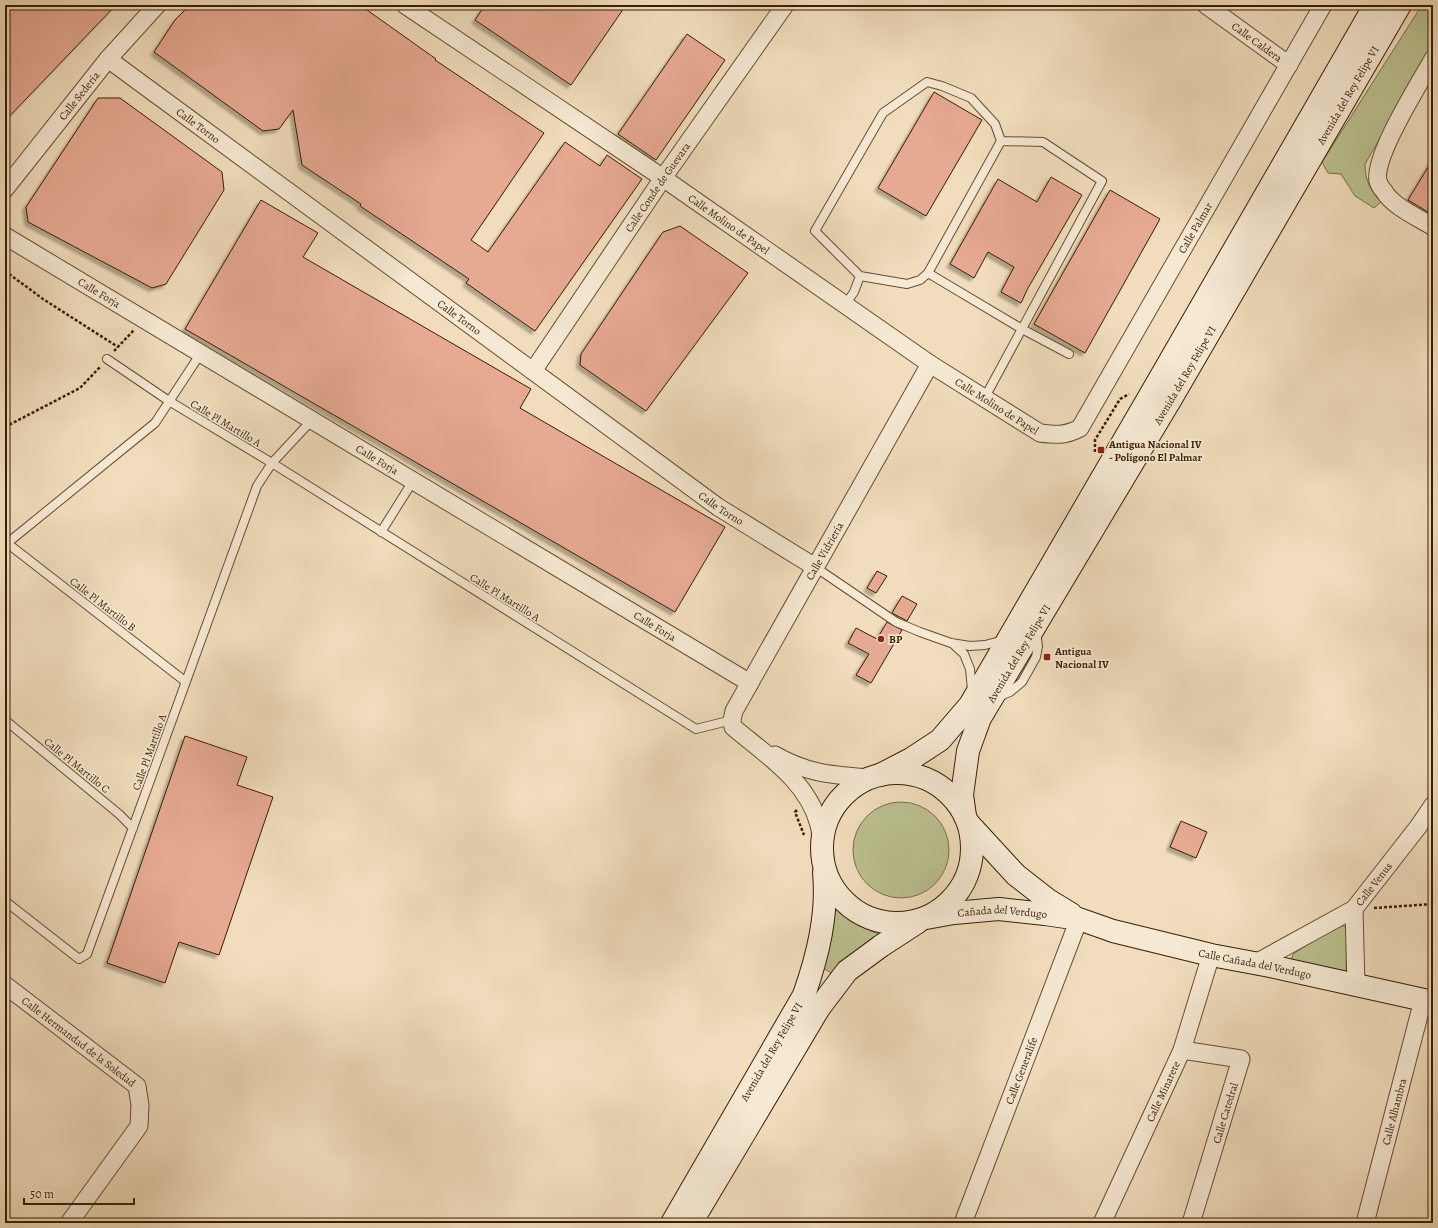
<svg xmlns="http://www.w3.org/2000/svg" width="1438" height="1228" font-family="Alegreya,serif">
	<defs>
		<filter id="shadow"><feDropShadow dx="-3.5" dy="3.5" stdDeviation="1" flood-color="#0004"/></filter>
	</defs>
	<rect width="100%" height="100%" fill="#f1ddbd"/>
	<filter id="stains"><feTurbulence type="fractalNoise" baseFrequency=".005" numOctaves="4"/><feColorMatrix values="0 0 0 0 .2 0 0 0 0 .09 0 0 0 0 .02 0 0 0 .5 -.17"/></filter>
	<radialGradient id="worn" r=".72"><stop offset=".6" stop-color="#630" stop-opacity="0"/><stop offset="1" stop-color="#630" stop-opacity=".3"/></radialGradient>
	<path fill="#bbc090" stroke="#7a7048" d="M1422 5H1433V47L1365 164C1365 180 1370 190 1381 202L1374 208 1355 196 1341 174 1328 173 1322 162Z
		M853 850a48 48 0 1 1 96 0a48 48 0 1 1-96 0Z
		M835 907 858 925 880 935 834 975 822 967 832 936Z
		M1340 924 1347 928 1346 973 1291 961 1293 954Z"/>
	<path fill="#e6a992" stroke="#381f00" filter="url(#shadow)" d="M5 5H116L5 121Z
		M190 5H360L436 59 435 60 544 133 471 240 488 252 565 142 600 166 607 155 642 179 535 331 466 283 469 279 360 206 361 204 302 165 293 110 279 129 263 131 154 52 175 20Z
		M485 5H626L571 85 475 20Z
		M687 34 725 60 656 160 618 134Z
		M934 92 982 120 926 216 878 188Z
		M98 98H120L222 172 224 190 166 284 152 288 28 222 26 207Z
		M1433 159V215L1408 200Z
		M1051 177 1082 195 1028 288 1021 303 1001 292 1014 267 988 252 974 278 950 264 998 179 1037 202Z
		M1110 190 1160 219 1085 353 1034 324Z
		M261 200 318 233 303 257 531 389 520 408 725 527 675 612 185 329Z
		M680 226 748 273 646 411 580 365 581 354 663 232Z
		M877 571 887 576 876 593 867 588Z
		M902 596 917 604 907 621 892 613Z
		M887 622 902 630 871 683 856 675 869 654 848 643 856 628 877 639Z
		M185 736 247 757 237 785 273 797 219 955 179 942 165 983 107 963Z
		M1181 821 1207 832 1196 858 1170 847Z"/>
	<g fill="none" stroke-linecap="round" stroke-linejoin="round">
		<defs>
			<path id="lane" d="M928 273 1022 329 1069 354
				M845 305 854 292 860 276 815 231 883 113 927 82 942 86 971 98 995 124 1001 141 928 273 920 280 907 284 860 276
				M107 359 169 401 272 463 696 729 732 720
				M984 399 1102 181 1043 142 1001 141
				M381 532 413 481
				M7 543 186 682
				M5 545 155 423 201 353
				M815 567 896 622 920 632 951 643 970 646 985 645 1004 640
				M952 643 964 654 970 669 972 690
				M998 697 1010 692 1022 682 1036 657 1038 646 1036 632
				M5 720 119 814 133 828
				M5 901 79 959 87 954 257 486 272 463 312 420"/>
			<g id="street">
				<path id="s1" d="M405 5 663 178 930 364 1040 433C1056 435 1065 436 1080 428L1323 5"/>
				<path id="s2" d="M1206 5 1289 65"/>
				<path id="s3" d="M108 59 718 507 815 567"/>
				<path d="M1433 59C1420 83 1373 156 1378 181 1379 184 1382 189 1384 191 1392 206 1419 218 1433 227"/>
				<path id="s4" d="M5 189 108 59 157 5"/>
				<path id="s5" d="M5 236 750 683"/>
				<path id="s6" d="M533 371 663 178 785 5"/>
				<path d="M775 755C808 774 833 775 870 778"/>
				<path id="s7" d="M821 847C821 840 821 832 819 825 808 781 766 755 733 727L732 720 734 711 930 364"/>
				<path d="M1354 909 1356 985"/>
				<path id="s8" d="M1254 964 1354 909 1418 827 1433 805"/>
				<path id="s9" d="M5 985 137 1086 140 1105 139 1126 69 1223"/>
				<path d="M1182 1050 1241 1059 1191 1223"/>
				<path id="s10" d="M963 1223 1079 919"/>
				<path id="s11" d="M1102 1223 1182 1050 1211 955"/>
				<path id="s12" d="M1365 1223 1423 1000"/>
			</g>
			<g id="secondary">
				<circle cx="897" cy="848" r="75"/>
				<path d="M880 775 911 759 940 740 970 705 1156 385 1375 5"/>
				<path id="s13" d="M965 816 962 795 968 751 980 718 1172 397 1400 5"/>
				<path d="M969 824 1016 875 1048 900 1071 914"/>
				<path id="s14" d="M926 918 954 913 999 909 1045 914 1079 919 1113 931 1211 955 1270 966 1433 1002"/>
				<path id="s15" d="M672 1223 804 995C818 955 828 914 824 872"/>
				<path d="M691 1223 819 1008 847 971 881 946 918 922"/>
			</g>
		</defs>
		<use href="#lane" stroke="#664e2f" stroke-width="10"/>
		<use href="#street" stroke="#664e2f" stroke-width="19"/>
		<use href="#secondary" stroke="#381f00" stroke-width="24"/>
		<path stroke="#381f00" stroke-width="2.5" stroke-dasharray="3 2" stroke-linecap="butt" d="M5 271 43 299 118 347
			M114 351 134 330
			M5 427 80 388 100 367
			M1095 452V440L1120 399 1129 394
			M797 810 795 812 804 835
			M1374 908 1433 904"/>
		<use href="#lane" stroke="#f6e9d4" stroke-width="8"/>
		<use href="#street" stroke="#f6e9d4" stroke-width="17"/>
		<use href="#secondary" stroke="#f6e9d4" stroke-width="22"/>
	</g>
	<g fill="#8f2418" stroke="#f6e9d4" stroke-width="1.5">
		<rect x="1097" y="446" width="8" height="8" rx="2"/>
		<circle cx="881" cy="639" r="4"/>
		<rect x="1043" y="653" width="8" height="8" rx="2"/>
	</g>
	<g text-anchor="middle" stroke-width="3.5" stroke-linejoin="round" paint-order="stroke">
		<g font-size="11" fill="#381f00" stroke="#f6e9d4">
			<text dy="4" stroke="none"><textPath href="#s2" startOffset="63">Calle Caldera</textPath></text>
			<text dy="4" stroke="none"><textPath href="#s13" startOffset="824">Avenida del Rey Felipe VI</textPath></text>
			<text dy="4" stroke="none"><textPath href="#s4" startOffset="119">Calle Sedería</textPath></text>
			<text dy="4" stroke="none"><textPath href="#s3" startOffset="112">Calle Torno</textPath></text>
			<text dy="4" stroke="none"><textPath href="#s6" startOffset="222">Calle Conde de Guevara</textPath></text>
			<text dy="4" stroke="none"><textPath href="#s1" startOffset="391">Calle Molino de Papel</textPath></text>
			<text dy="4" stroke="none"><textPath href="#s1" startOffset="1038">Calle Palmar</textPath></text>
			<text dy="4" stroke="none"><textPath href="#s5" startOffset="110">Calle Forja</textPath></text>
			<text dy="4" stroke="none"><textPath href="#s3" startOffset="436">Calle Torno</textPath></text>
			<text dy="4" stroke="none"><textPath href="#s13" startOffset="500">Avenida del Rey Felipe VI</textPath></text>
			<text dy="4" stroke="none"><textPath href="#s1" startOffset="715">Calle Molino de Papel</textPath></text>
			<text transform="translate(226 423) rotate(31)" y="4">Calle Pl Martillo A</text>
			<text dy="4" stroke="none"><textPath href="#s5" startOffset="434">Calle Forja</textPath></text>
			<text dy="4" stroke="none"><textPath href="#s3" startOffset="760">Calle Torno</textPath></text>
			<text dy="4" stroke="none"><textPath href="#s7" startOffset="355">Calle Vidriería</textPath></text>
			<text transform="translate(505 597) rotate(32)" y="4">Calle Pl Martillo A</text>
			<text transform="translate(103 604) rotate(38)" y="4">Calle Pl Martillo B</text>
			<text dy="4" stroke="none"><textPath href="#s5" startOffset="758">Calle Forja</textPath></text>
			<text dy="4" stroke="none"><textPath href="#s13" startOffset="176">Avenida del Rey Felipe VI</textPath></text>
			<text transform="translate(149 752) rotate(-70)" y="4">Calle Pl Martillo A</text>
			<text transform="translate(77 765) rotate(39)" y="4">Calle Pl Martillo C</text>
			<text dy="4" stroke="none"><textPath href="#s8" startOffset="146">Calle Venus</textPath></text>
			<text dy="4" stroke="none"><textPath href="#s14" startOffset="77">Cañada del Verdugo</textPath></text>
			<text dy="4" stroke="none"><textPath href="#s14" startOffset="336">Calle Cañada del Verdugo</textPath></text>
			<text dy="4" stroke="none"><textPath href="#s9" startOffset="93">Calle Hermandad de la Soledad</textPath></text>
			<text dy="4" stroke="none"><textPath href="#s15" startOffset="198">Avenida del Rey Felipe VI</textPath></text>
			<text dy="4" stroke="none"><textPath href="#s10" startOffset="163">Calle Generalife</textPath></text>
			<text dy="4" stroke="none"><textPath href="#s11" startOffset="145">Calle Minarete</textPath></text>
			<text dy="4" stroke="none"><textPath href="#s12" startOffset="115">Calle Alhambra</textPath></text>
			<text transform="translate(1225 1113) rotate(-73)" y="4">Calle Catedral</text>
		</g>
		<g font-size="11" font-weight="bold" fill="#381f00" stroke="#f6e9d4" text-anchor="start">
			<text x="1109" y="448">Antigua Nacional IV<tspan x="1109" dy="13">- Polígono El Palmar</tspan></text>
			<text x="889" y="643">BP</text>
			<text x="1055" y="655">Antigua<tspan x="1055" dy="13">Nacional IV</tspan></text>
		</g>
	</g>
	<rect width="1438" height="1228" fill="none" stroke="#f1ddbd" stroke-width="20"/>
	<rect x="6" y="6" width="1426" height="1216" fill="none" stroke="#381f00" stroke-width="2"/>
	<rect x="10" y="10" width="1418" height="1208" fill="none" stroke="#381f00"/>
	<path d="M24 1198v6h110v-6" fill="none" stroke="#381f00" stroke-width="2"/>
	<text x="30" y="1198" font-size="12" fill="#381f00" stroke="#f6e9d4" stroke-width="3" paint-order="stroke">50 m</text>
	<rect width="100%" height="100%" filter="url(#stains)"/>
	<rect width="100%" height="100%" fill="url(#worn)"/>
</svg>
